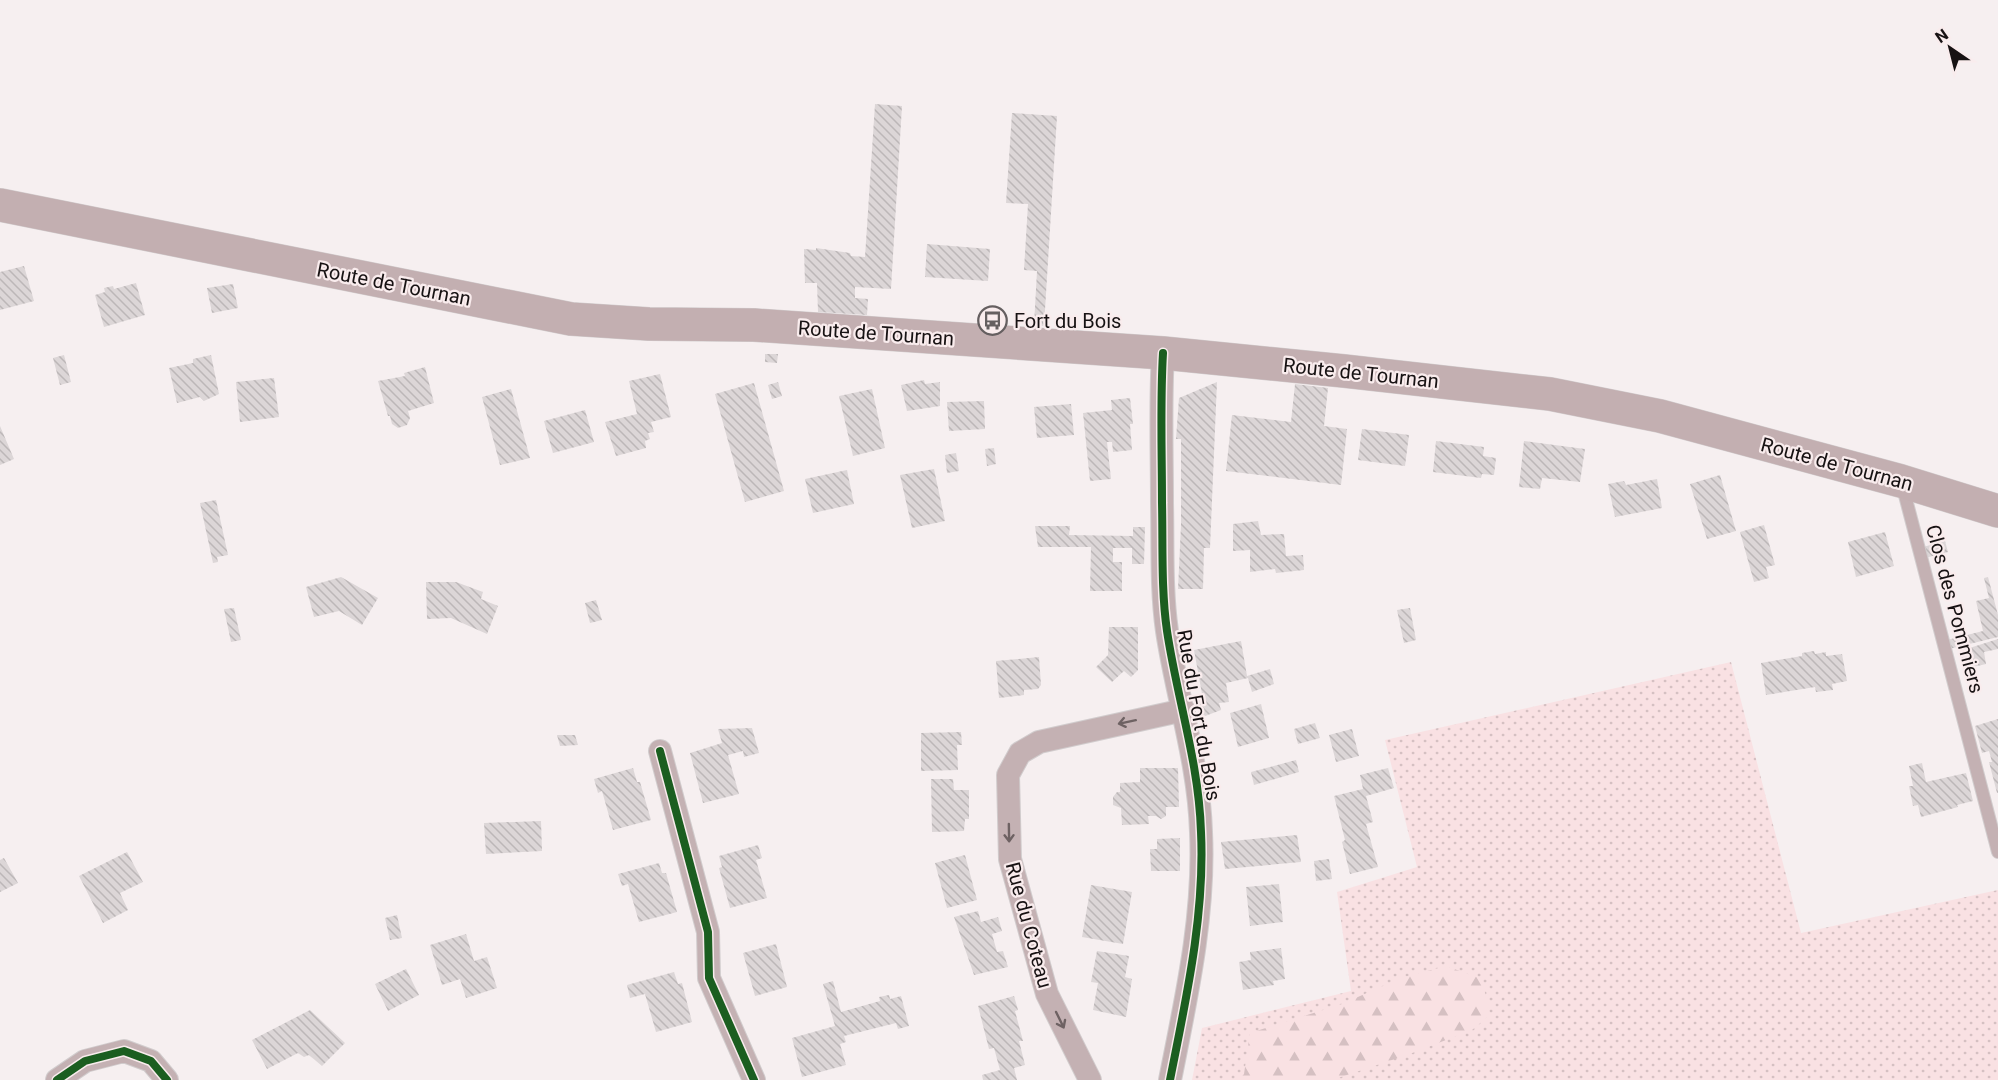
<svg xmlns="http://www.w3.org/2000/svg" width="1998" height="1080" font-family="Roboto,sans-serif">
	<defs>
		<pattern id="grass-dots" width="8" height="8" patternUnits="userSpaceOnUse" patternTransform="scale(1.5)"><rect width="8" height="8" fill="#f9e1e3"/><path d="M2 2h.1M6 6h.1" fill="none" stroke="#d5c0c2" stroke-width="1.8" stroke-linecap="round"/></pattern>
		<pattern id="forest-firs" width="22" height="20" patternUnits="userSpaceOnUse" patternTransform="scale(1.5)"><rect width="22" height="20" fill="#f9e1e3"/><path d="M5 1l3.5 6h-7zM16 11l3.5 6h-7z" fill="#d5c0c2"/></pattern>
		<pattern id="building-back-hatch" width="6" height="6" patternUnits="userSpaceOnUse" patternTransform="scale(1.5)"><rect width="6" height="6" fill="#dcd6d7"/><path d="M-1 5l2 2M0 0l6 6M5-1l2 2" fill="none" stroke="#bcb7b8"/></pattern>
	</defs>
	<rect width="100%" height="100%" fill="#f6eff0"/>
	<path fill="url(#grass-dots)" d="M1731 662 1801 933 1998 890V1080H1192L1202 1028 1351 991 1337 892 1417 867 1385 740Z"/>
	<path fill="url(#forest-firs)" d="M1446 966 1482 979 1490 1015 1472 1030 1407 1055 1332 1080H1239L1244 1074 1250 1033 1342 1004 1401 978Z"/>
	<path fill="url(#building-back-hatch)" d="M875 104 902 106 891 289 855 287V298L868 299 867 315 818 312 817 283H805L804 249 816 250V248L850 253 851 256 865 257Z
		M1012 113 1057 116 1044 326 1034 325 1037 271 1024 270 1028 204 1006 203Z
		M927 244 990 249 988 281 925 277Z
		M24 266 34 301 0 310V272Z
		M136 283 145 315 104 327 95 295 105 292 104 288 113 286 114 289Z
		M233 284 238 308 212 313 207 288Z
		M765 354H778L777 363 765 362Z
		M64 355 71 382 60 385 53 358Z
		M211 355 219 394 204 401 200 397 177 403 169 368 193 363V359Z
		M425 367 434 403 408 411 410 418 407 425 398 428 392 424 390 416H388L378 381 405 376 404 373Z
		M660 374 671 417 651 422 654 432 648 433 650 439 645 441 646 448 616 456 605 422 637 414 629 381Z
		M274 378 279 417 240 422 236 382Z
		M924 380 925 384 940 382V406L907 411 901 385Z
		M778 382 782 396 772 399 768 385Z
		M1217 382 1210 548H1204L1203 589H1178L1181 525V439H1176L1179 398Z
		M754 383 784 491 745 502 715 394Z
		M1295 384 1328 388 1324 426 1347 429 1341 485 1226 471 1232 415 1291 422Z
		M511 389 530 458 500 465 482 397Z
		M872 389 885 448 853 456 839 396Z
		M1130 398 1133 424H1130L1132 450 1113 452 1112 442H1107L1111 479 1090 481 1083 413 1112 410 1111 400Z
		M984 401 985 429 949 431 947 402Z
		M1071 404 1074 435 1037 438 1034 407Z
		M585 410 594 442 553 453 544 421Z
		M0 426 14 459 0 465Z
		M1362 429 1409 435 1405 466 1358 460Z
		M1436 441 1484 447 1483 456 1496 458 1494 475 1482 474 1481 478 1433 472Z
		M1524 441 1585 449 1580 482 1542 478 1540 489 1519 487Z
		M994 448 996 464 987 466 985 449Z
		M956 453 959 471 947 473 945 455Z
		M934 469 945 521 912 528 900 475Z
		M847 470 854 504 813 513 805 479Z
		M1720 475 1736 531 1707 539 1690 484Z
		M1657 479 1662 508 1615 517 1608 484 1624 481 1626 485Z
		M216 500 228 555 217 557 218 562 213 563 200 503Z
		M1258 521 1261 535 1284 534 1286 556 1303 555 1304 570 1276 573 1275 569 1250 572V550L1233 551V524Z
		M1764 525 1775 565 1766 567 1769 578 1754 582 1740 532Z
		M1035 526H1070L1069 535 1133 536V527H1145L1144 564H1132V548H1113V562H1122V591H1090L1091 547H1038Z
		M1885 532 1894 566 1856 577 1848 542Z
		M1945 541 1948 552 1925 558 1923 547Z
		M341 577 378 598 362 625 339 611 314 617 306 587Z
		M1988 577 1998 615V637L1949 649 1947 640 1983 631 1976 601 1989 598 1984 578Z
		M426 582H456L483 592 481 599 498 606 487 634 451 618 427 619Z
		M596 600 602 620 590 623 585 603Z
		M234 608 241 640 231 642 224 609Z
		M1410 608 1416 640 1404 643 1397 610Z
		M1109 627H1138V670L1131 677 1124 671 1112 682 1096 667 1108 655Z
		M1998 639V649L1984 652 1986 664 1964 669 1960 651Z
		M1241 641 1247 676 1270 669 1274 684 1252 692 1248 678 1226 683 1229 702 1219 703 1221 710 1200 718 1194 696 1202 694 1194 650Z
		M1814 651 1815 654 1826 652V656L1842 654 1847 681 1832 684 1833 690 1816 692 1815 687 1766 695 1761 663 1802 656V653Z
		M1039 657 1041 685 1038 689 1024 690V695L999 698 996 661Z
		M1261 704 1269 738 1238 747 1230 713Z
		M1998 719V793H1997L1989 762H1992L1989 751 1982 753 1975 726Z
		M1315 723 1320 738 1298 744 1294 729Z
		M752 728 759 753 744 757 743 751 728 755 739 794 703 803 690 753 722 743 718 729Z
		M1352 729 1359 756 1336 762 1329 735Z
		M961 732 962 745H957L958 770 921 771V733Z
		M557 735H575L578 745 560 746Z
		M1296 760 1299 772 1254 785 1251 772Z
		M1922 763 1926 782 1966 773 1973 801 1957 805 1958 807 1921 817 1918 805 1913 806 1909 786H1913L1909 766Z
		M633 768 637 782H640L651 820 613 830 602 791 598 793 594 779Z
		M1140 768H1178L1179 807H1166V816L1161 819 1156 816H1148L1149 824 1122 825 1121 808 1113 805V797L1117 792H1120V783L1140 782Z
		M1388 768 1394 788 1366 796 1373 822 1366 824 1378 867 1350 874 1342 842 1345 840 1334 796 1363 789 1360 775Z
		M931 779H953L954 790H969V819H965L964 831 932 832Z
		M541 821 542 851 486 854 484 823Z
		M1297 835 1301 862 1225 869 1221 842Z
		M1180 838V871H1151L1150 849H1157V839Z
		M758 845 762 858 756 860 767 898 730 908 719 868 722 867 719 856Z
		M127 852 143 882 120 893 128 910 103 923 79 876Z
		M965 855 977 900 947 908 935 863Z
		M4 858 18 883 0 892V860Z
		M1329 859 1332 879 1316 881 1314 861Z
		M659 863 662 873H666L677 912 639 922 628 884 622 886 618 874Z
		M1279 884 1283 922 1250 926 1246 887Z
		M1091 885 1132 892 1123 944 1082 937Z
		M978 911 981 922 998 917 1002 931 992 934 997 952 1003 951 1008 967 974 975 954 917Z
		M397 915 402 938 390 940 385 918Z
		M466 934 474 961 487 957 497 988 466 998 460 979 442 985 430 945Z
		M776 944 787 987 755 996 743 953Z
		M1281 948 1285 979 1273 981 1274 985 1243 990 1239 962 1251 960 1250 952Z
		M1097 951 1129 956 1125 977 1132 979 1126 1017 1093 1010 1098 983 1091 982Z
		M406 969 419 995 388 1011 375 984Z
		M674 972 678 984 682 983 692 1022 656 1032 645 994 630 998 627 985Z
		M833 981 841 1012 880 1001 879 997 889 995 890 999 901 996 909 1026 898 1029 896 1023 844 1036 846 1042 840 1044 846 1065 802 1077 792 1038 835 1026 823 984Z
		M1014 996 1018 1010 1015 1011 1023 1041H1019L1025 1065 1014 1068 1017 1080H983L982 1075 1000 1070 994 1048 989 1049 978 1006Z
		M310 1010 345 1043 322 1066 309 1055 304 1057 298 1053 267 1069 252 1040Z"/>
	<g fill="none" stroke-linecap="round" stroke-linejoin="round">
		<defs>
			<path id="lane" d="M1902 484 1998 852"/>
			<path id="street" d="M1163 353C1160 403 1162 453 1162 503 1163 546 1161 589 1167 631 1177 698 1199 763 1201 832 1205 915 1186 999 1170 1080
				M660 751 708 932 709 978 754 1080
				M57 1080 85 1061 124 1051 151 1061 167 1080
				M1090 1080 1047 994 1010 859 1008 775 1020 753 1039 742 1184 710"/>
			<path id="secondary" d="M0 205 571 319 649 324 754 325 1163 353 1344 371 1550 394 1660 416 1901 481 1998 511"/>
		</defs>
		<use href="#lane" stroke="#d1cccd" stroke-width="14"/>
		<use href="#street" stroke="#d1cccd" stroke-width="24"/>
		<use href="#secondary" stroke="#d1cccd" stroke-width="34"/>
		<use href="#lane" stroke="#c4b1b3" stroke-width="12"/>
		<use href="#street" stroke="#c4b1b3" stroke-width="22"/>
		<use href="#secondary" stroke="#c3afb1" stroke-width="33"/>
		<defs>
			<path id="cycleway" d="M1163 353C1160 403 1162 453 1162 503 1163 546 1161 589 1167 631 1177 698 1199 763 1201 832 1205 915 1186 999 1170 1080
				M660 751 708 932 709 978 754 1080
				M57 1080 85 1061 124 1051 151 1061 167 1080"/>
		</defs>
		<use href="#cycleway" stroke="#f9eced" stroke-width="11"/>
		<use href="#cycleway" stroke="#1b5e20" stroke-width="8"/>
	</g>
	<defs><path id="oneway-shaft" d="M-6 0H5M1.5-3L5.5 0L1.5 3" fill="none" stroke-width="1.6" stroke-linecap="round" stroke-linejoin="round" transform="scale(1.5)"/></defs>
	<g stroke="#6e6263">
		<use href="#oneway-shaft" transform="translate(1127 722) rotate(168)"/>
		<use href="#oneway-shaft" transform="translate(1009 833) rotate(89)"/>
		<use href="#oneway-shaft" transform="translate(1060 1020) rotate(64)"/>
	</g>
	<defs>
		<symbol id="bus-ring" viewBox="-11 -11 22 22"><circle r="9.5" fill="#f9eced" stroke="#655f60" stroke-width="1.5"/><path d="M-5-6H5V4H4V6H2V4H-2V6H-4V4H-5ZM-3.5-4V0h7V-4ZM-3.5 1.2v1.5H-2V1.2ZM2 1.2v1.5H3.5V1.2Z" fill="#655f60"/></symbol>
	</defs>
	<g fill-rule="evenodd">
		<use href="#bus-ring" x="976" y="304" width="33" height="33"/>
	</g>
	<g text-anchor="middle" stroke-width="4.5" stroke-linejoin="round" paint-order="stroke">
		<g font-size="20" fill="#171213" stroke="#f9eced">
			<text transform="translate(394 284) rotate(11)" y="7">Route de Tournan</text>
			<text transform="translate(876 333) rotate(4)" y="7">Route de Tournan</text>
			<text transform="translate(1361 373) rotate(6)" y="7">Route de Tournan</text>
			<text transform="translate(1837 464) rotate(15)" y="7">Route de Tournan</text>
			<text transform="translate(1955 609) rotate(75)" y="7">Clos des Pommiers</text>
			<text transform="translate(1199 715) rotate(80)" y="7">Rue du Fort du Bois</text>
			<text transform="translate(1029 925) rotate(75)" y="7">Rue du Coteau</text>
		</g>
		<g font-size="20" fill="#171213" stroke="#f9eced" text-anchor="start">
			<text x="1014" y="328">Fort du Bois</text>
		</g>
	</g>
	<g transform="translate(1950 48) rotate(325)" stroke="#f9eced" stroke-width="4.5" paint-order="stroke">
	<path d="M0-4.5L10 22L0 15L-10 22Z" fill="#171213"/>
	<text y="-9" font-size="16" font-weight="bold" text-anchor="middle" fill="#171213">N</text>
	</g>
</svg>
